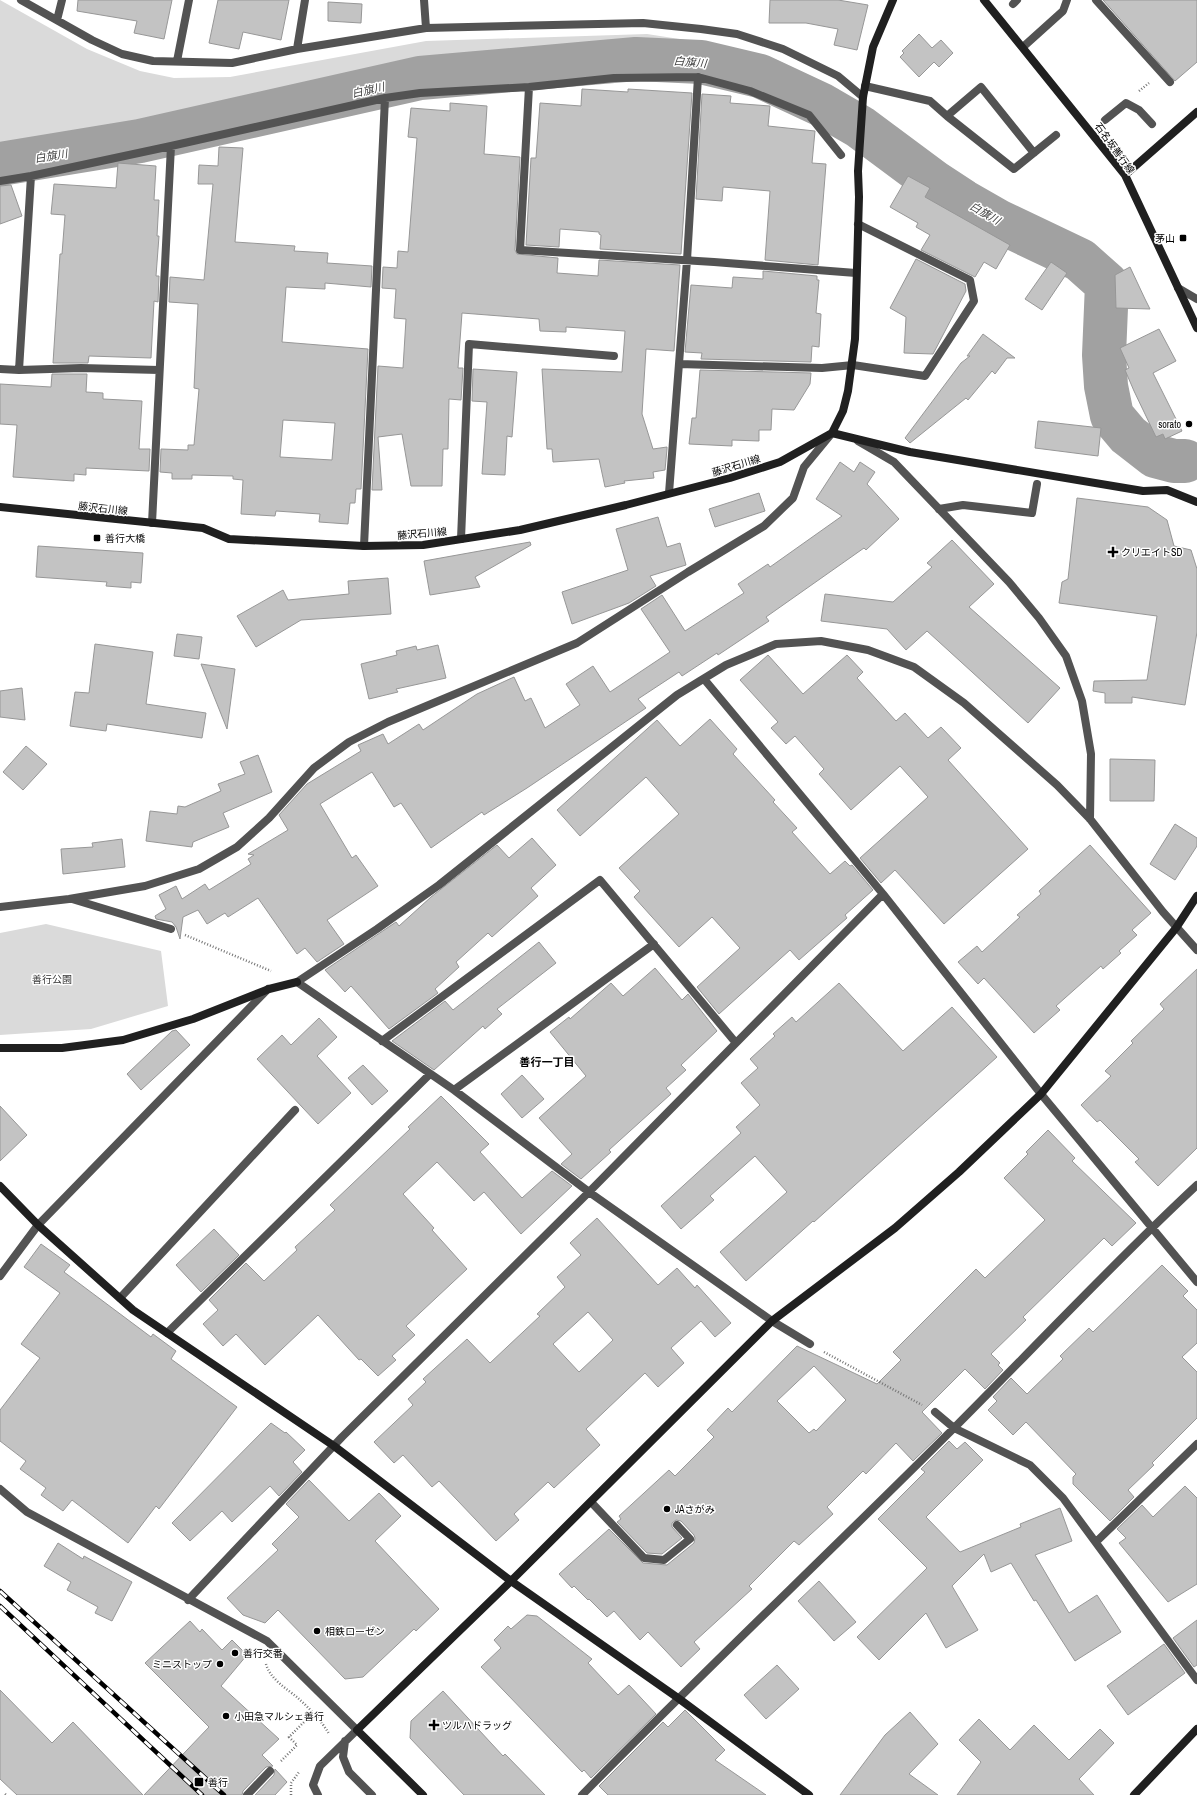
<svg xmlns="http://www.w3.org/2000/svg" width="1197" height="1795" font-family="'Archivo Narrow','Noto Sans JP',sans-serif">
	<rect width="100%" height="100%" fill="#fff"/>
	<path fill="#dadada" d="M0 0 87 49 140 71 174 78 230 77 426 41 647 34 731 47 777 60 838 89 845 97 841 107 807 88 763 69 702 53 635 51 420 66 382 75 245 101 139 131 0 157Z
		M46 924 161 951 168 1006 91 1029 0 1035V933Z"/>
	<g fill="none" stroke-linecap="round" stroke-linejoin="round">
		<path stroke="#a1a1a1" stroke-width="44" d="M0 164 140 141 420 78 636 59 701 62 760 76 822 105 860 127 934 182 963 201 998 221 1080 260 1107 284 1104 355 1106 386 1112 416 1128 435 1155 456 1174 461H1185"/>
	</g>
	<path fill="#c3c3c3" stroke="#979797" fill-rule="evenodd" d="M78 0H172L164 39 134 33 137 21 77 11Z
		M218 0H289L281 40 243 32 239 49 209 43Z
		M770 0H838L868 5 857 50 834 45 838 29 806 23H769Z
		M1103 0H1197V62L1175 81Z
		M328 2 362 4 361 23 328 21Z
		M919 34 932 48 941 40 953 53 939 67 934 62 919 77 900 57 904 53 902 51Z
		M582 89 628 92V89L692 93 681 254 600 249 601 235 599 234V232L560 229 559 247 526 245 531 158H536L540 103 581 106Z
		M702 94 731 96 730 103 770 106 768 126 815 131 812 163 826 164 818 265 765 260 770 191 723 187 722 201 696 199Z
		M450 103 487 106 484 154 520 157 515 250 517 254 558 258 557 273 598 276 599 260 680 265 674 351 646 349 642 414 653 449 667 447V449L665 470 653 472 654 478 624 481 625 483 605 487 599 459 553 462 552 449H547L542 369 622 372 625 331 566 327V332L540 331 539 319 462 313 458 368H463L461 400 449 399 448 449H443L442 486H411L402 434 378 437 382 490H372L378 366 403 368 406 319 394 318 396 289 382 288 383 267 397 268 398 251 408 252 417 138 408 137 411 108 450 111Z
		M219 147 243 148 235 242 295 246 294 251 328 253 327 263 372 266 371 287 325 283V289L286 287 282 342 368 349 361 489H356L355 503H350L348 524 319 522 320 514 276 511 275 516 241 514 243 480 233 479V476L192 475V479H172V473L160 472 161 449 188 450V445H194L199 389 194 388 198 304 169 302 170 277 204 280 213 184H198L199 165 218 166ZM283 420 335 423 332 460 280 457Z
		M118 163 156 166 154 200H159L157 236H159L156 276H159L158 302 154 301 151 358 89 356 88 363H53L60 254H62L65 215 51 214 54 184 116 188Z
		M908 176 930 188 925 197 1010 245 996 269 984 262 975 277 921 250 930 235 916 227 918 223 890 207Z
		M11 185 22 216 0 224V186Z
		M916 259 965 284 966 291 933 354 904 353 906 317 890 308Z
		M1051 262 1067 273 1042 310 1025 299Z
		M1130 267 1145 299 1150 309 1116 308 1115 275Z
		M763 271 817 276V280H819L816 313 821 314 819 347 812 346 811 362 701 359 702 353 685 352 691 285 732 288 733 277 763 279Z
		M1159 329 1176 361 1153 373 1182 431 1165 439 1163 434 1156 437 1134 391 1125 370 1129 368 1120 348Z
		M983 334 1015 358H1007L995 374 992 371 968 400 966 398 910 443 905 438 961 363 970 356H967Z
		M473 369 517 372 512 437 507 436 505 475 482 474 487 402 472 401Z
		M700 370 811 373 810 384 794 410 772 409 771 430H759V441L732 440V446L689 444 692 418H696Z
		M52 374H87L86 392 103 393V399L142 401 139 449H150L149 471 86 468V475L74 474V481L13 477 17 425 0 424V384L51 387Z
		M1038 421 1101 428 1098 456 1035 448Z
		M840 462 854 472 860 462 875 472 867 484 899 519 866 550 864 548 766 617 769 621 718 655 717 653 682 676 679 672 638 699 646 708 527 788 484 815 482 812 431 848 401 803 394 807 372 772 320 804 352 858 356 855 378 886 327 920 344 944 317 962 305 948 297 954 258 898 228 917 225 913 207 924 198 910 183 917 180 939 176 927 172 922 156 919 155 916 166 909 159 895 176 886 182 899 205 884 209 890 251 864 248 859 254 855 248 854 288 830 279 815 307 784 361 751 358 745 383 734 388 744 419 724 423 730 477 694 514 677 525 701 531 698 545 728 580 705 566 684 593 666 610 692 670 652 641 609 662 595 685 631 744 593 738 584 768 564 770 567 842 516 816 499Z
		M759 493 765 511 715 527 709 509Z
		M1077 498 1148 507 1167 520 1174 546 1191 550 1197 569V632L1185 705 1132 697V703H1105V693L1093 691 1094 681 1147 680 1157 616 1059 603 1062 582 1068 579Z
		M658 517 667 547 680 543 686 565 650 576 656 586 629 603 572 624 562 592 628 570 616 529Z
		M952 540 994 584 969 607 1060 688 1028 723 927 631 906 650 887 629 821 621 825 594 893 602 932 567 927 563Z
		M530 542 531 545 475 577 480 587 430 595 424 561Z
		M38 546 143 553 141 583 131 582V588L106 586 107 582 36 577Z
		M388 578 391 614 301 620 256 647 237 616 283 590 288 600 349 594 348 581Z
		M177 634 202 637 199 659 174 656Z
		M95 644 153 652 146 704 206 713 202 738 107 724 106 731 70 726 75 692 89 693Z
		M438 645 446 678 396 689 398 692 369 699 361 664 397 655 396 651 416 646 417 650Z
		M768 655 803 694 847 655 863 672 857 678 896 721 905 713 928 738 941 727 961 748 948 760 1028 849 944 924 895 870 881 883 860 858 928 797 900 766 851 810 819 774 824 769 795 736 786 744 771 728 778 722 740 680Z
		M201 664 235 669 227 729Z
		M22 688 25 720 0 717V691Z
		M710 719 737 749 733 754 775 800 773 802 797 828 792 832 830 874 845 861 850 866 852 865 873 890 845 915 847 918 799 960 790 950 719 1014 697 987 740 948 712 917 679 947 634 897 640 891 619 868 679 814 646 777 580 836 557 810 657 720 680 746Z
		M26 746 47 764 23 790 3 772Z
		M258 755 272 792 223 813 229 827 193 842 192 847 146 841 150 811 177 814 178 806 185 807 221 791 218 784 245 774 240 762Z
		M1110 759 1155 760 1154 801H1110Z
		M1175 824 1197 838V846L1175 880 1150 864Z
		M532 838 556 865 531 888 538 896 492 937 488 933 456 962 459 967 435 989 438 993 389 1029 351 986 345 992 325 970 396 922 399 926 431 897 497 845 509 858Z
		M122 839 125 867 63 874 61 849 93 847 92 843Z
		M1090 845 1151 913 1132 930 1137 935 1119 951 1121 953 1103 969 1101 966 1056 1006 1060 1010 1034 1033 984 978 978 984 958 962 977 946 982 952 1020 917 1017 915 1041 894 1039 891Z
		M539 942 556 963 497 1009 502 1014 485 1029 483 1026 434 1070 392 1041 445 1001 453 1010Z
		M655 968 682 1000 688 994 717 1031 681 1065 686 1070 666 1088 671 1094 609 1150 611 1152 581 1179 561 1164 572 1154 539 1118 586 1076 550 1032 569 1017 570 1019 611 983 623 996Z
		M1197 969V1148L1158 1186 1135 1162 1139 1159 1100 1120 1097 1122 1081 1105 1111 1076 1105 1071 1133 1043 1131 1041 1164 1009 1160 1004Z
		M839 983 903 1051 952 1007 997 1057 814 1222 813 1221 746 1281 720 1252 787 1192 755 1156 710 1196 714 1200 681 1229 661 1206 741 1133 736 1127 760 1105 741 1083 758 1068 750 1059 775 1036 773 1034 792 1017 796 1022Z
		M319 1018 337 1037 317 1056 351 1093 318 1124 257 1059 282 1035 291 1045Z
		M176 1030 190 1045 141 1090 127 1074 172 1031Z
		M363 1065 388 1091 372 1105 348 1078Z
		M522 1075 544 1099 522 1118 501 1094Z
		M441 1096 489 1144 480 1152 522 1198 552 1171 572 1186 521 1234 484 1192 474 1201 437 1162 403 1194 434 1228 432 1230 467 1269 406 1326 415 1335 392 1356 396 1360 378 1376 361 1359 359 1360 318 1315 265 1365 236 1334 223 1346 203 1324 218 1310 209 1300 246 1263 264 1281 297 1250 295 1247 335 1210 330 1205 410 1129 408 1127Z
		M0 1106 27 1135 0 1161Z
		M1048 1130 1075 1158 1072 1161 1136 1223 1112 1246 1104 1238 1023 1317 1026 1320 991 1354 1000 1363 998 1365 1003 1370 985 1389 965 1369 922 1412 942 1433 913 1461 896 1443 866 1474 863 1471 827 1507 833 1514 799 1545 794 1541 749 1586 752 1589 694 1642 700 1649 681 1667 648 1632 640 1640 614 1611 607 1617 589 1599 588 1600 574 1586 572 1588 559 1574 609 1529 643 1563 667 1565 694 1543 695 1538 694 1535 681 1521 676 1520 672 1523V1527L682 1538 662 1554 647 1553 617 1522 621 1519 619 1516 669 1470 675 1476 714 1437 707 1430 728 1408 732 1412 797 1346 877 1384 901 1360 893 1352 976 1269 985 1278 1045 1220 1004 1178 1028 1154 1026 1152ZM814 1366 846 1400 816 1431 814 1429 809 1433 777 1401Z
		M597 1218 658 1285 677 1268 695 1288 697 1285 731 1323 715 1337 701 1321 671 1348 684 1363 658 1387 645 1373 586 1429 600 1445 554 1488 548 1482 514 1514 519 1520 496 1541 439 1481 432 1487 403 1455 394 1463 374 1442 413 1405 408 1399 426 1382 423 1379 467 1339 490 1363 540 1316 537 1314 565 1287 557 1277 581 1255 570 1243ZM588 1312 613 1340 579 1372 553 1344Z
		M214 1229 239 1255 201 1292 176 1265Z
		M41 1244 70 1265 64 1272 151 1337 153 1334 176 1351 171 1359 237 1407 159 1509 156 1506 128 1543 72 1500 63 1511 41 1495 46 1488 20 1469 26 1461 0 1441V1410L40 1358 21 1344 60 1293 24 1267Z
		M1162 1265 1188 1291 1183 1296 1197 1310V1343L1182 1357 1197 1372V1418L1152 1463 1154 1465 1128 1490 1134 1497 1110 1521 1073 1484V1477L1076 1474 1026 1422 1013 1435 988 1410 997 1401 993 1397 1011 1378 1027 1394 1063 1359 1060 1356 1089 1328 1093 1332Z
		M271 1423 285 1433 286 1432 305 1450 293 1462 302 1472 279 1496 270 1486 232 1522 222 1511 190 1541 172 1523Z
		M949 1441 957 1449 965 1442 983 1460 926 1517 960 1552 1021 1527 1020 1524 1060 1508 1072 1541 1035 1555 1069 1613 1097 1595 1121 1632 1075 1661 1036 1600 1034 1601 1011 1563 991 1572 984 1554 952 1586 978 1630 946 1648 926 1613 879 1660 857 1637 927 1568 878 1519 925 1472 921 1469Z
		M309 1480 349 1521 379 1493 401 1516 375 1541 439 1609 416 1631 414 1629 363 1677 345 1679 278 1610 265 1623 243 1615 227 1598 278 1550 272 1544 299 1517 286 1504Z
		M1185 1486 1197 1498V1584L1168 1602 1119 1543 1126 1538 1117 1529 1142 1505 1153 1517Z
		M58 1543 83 1559 84 1556 132 1582 112 1621 95 1613 98 1607 67 1590 71 1582 44 1566Z
		M819 1581 856 1622 834 1641 798 1601Z
		M527 1615 537 1616 592 1659 588 1663 618 1695 629 1685 656 1714 591 1778 584 1770 582 1772 481 1667 501 1648 494 1640 508 1626 511 1629Z
		M1197 1620V1665L1194 1667 1173 1638Z
		M190 1621 200 1632 202 1629 222 1650 232 1640 247 1655 221 1686 279 1739 262 1755 273 1766 266 1767 243 1791 242 1795H144L209 1727 145 1663Z
		M1164 1644 1185 1673 1128 1715 1107 1686Z
		M777 1665 799 1689 766 1719 744 1695Z
		M0 1690 52 1743 73 1722 143 1795H17L0 1779Z
		M443 1691 503 1756 505 1754 545 1795H464L410 1738 411 1721Z
		M685 1710 725 1750 715 1760 766 1795H608L599 1786 663 1722 668 1727Z
		M910 1712 938 1744 909 1774 938 1795H840L885 1735Z
		M979 1719 1010 1750 1034 1725 1069 1760 1100 1729 1114 1743 1079 1779 1094 1795H957L981 1762 959 1740Z
		M275 1769 287 1782 275 1795H255L274 1775Z"/>
	<g fill="none" stroke-linecap="round" stroke-linejoin="round">
		<path stroke="#757575" stroke-width="2.5" stroke-dasharray="1 2" stroke-linecap="butt" d="M1139 91 1149 83
			M185 935 271 971
			M824 1352 922 1405
			M266 1664C270 1679 287 1689 298 1698 309 1708 322 1721 329 1734
			M281 1761 297 1745 289 1737 312 1714
			M5 1794 6 1795
			M291 1795V1783L299 1772"/>
		<path stroke="#535353" stroke-width="8" d="M1023 47 1063 11 1067 0
			M865 86 930 101 947 116
			M1034 153 981 87 947 116 1014 169 1056 135
			M939 509 963 505 1032 513 1037 484
			M591 1502 644 1558 664 1560 690 1539 677 1525"/>
		<path stroke="#535353" stroke-width="8" d="M21 0 92 40 122 54 153 61 232 63 297 49 426 28 643 23 701 29 737 34 783 49 838 76 863 97
			M424 0 426 28
			M1096 0 1170 82
			M1013 4 1017 0
			M57 20 62 0
			M297 49 305 0
			M177 61 189 0
			M529 87 520 250 714 262 856 273
			M1105 120 1126 103 1139 110 1152 124
			M0 181 31 176 171 146 385 98 420 93 529 87 614 78 698 77 750 91 809 115 841 155
			M1178 288 1197 299
			M679 364 822 368 853 365 925 376 974 301 970 280 858 224
			M0 369 19 370 81 368 159 370
			M19 370 31 176
			M858 441 894 462 1009 582 1039 618 1066 656 1082 701 1091 754 1090 819
			M669 493 687 260 698 77
			M152 523 171 146
			M461 539 469 344 614 356
			M364 546 385 98
			M704 679 883 894 1041 1094 1197 1282
			M72 899 171 929
			M0 907 69 899 145 886 199 869 237 847 269 818 314 768 349 742 388 722 577 643 688 572 764 526 793 498 804 467 832 433
			M382 1041 600 880 736 1043
			M454 1090 654 944
			M0 1276 38 1225 268 989
			M120 1298 295 1110
			M167 1333 430 1074
			M810 1344 772 1321 589 1192 454 1090 297 982 377 929 439 885 677 695 726 665 776 644 821 641 868 650 914 667 964 703 1057 785 1090 819 1163 912 1197 950
			M935 1412 954 1428 1030 1465 1063 1498 1197 1680
			M0 1489 27 1512 267 1641 357 1730 320 1766 313 1785 318 1795
			M1096 1542 1197 1444
			M188 1600 342 1437 589 1192 883 894
			M345 1741 343 1757 349 1772 372 1795
			M247 1795 270 1771
			M582 1795C704 1671 831 1551 954 1428 1035 1347 1113 1263 1197 1185"/>
		<path stroke="#202020" stroke-width="8" d="M984 0 1125 175 1197 328
			M1125 175 1197 112
			M832 433 843 411 848 391 855 339 859 197 858 171 863 97 873 47 893 0
			M832 433 910 452 1143 491 1167 490 1197 502
			M0 507 203 528 229 539 364 546 423 545 520 530 626 505 730 478 780 462 832 433
			M0 1048H62L123 1040 193 1019 269 989 297 982
			M0 1186 38 1225 133 1310 334 1446 511 1581 678 1698 809 1795
			M423 1795 357 1730 511 1581 772 1321 895 1228 959 1172 1041 1094 1176 928 1197 896
			M1134 1795 1197 1729"/>
		<defs>
			<path id="rail" d="M0 1591 224 1795
				M0 1606 202 1795"/>
		</defs>
		<use href="#rail" stroke="#000" stroke-width="4.5"/>
		<use href="#rail" stroke="#fff" stroke-width="3" stroke-dasharray="9" stroke-linecap="butt"/>
	</g>
	<g fill="#000" stroke="#fff" stroke-width="1.5">
		<rect x="1179" y="234" width="8" height="8" rx="2"/>
		<circle cx="1189" cy="424" r="4"/>
		<rect x="93" y="534" width="8" height="8" rx="2"/>
		<path d="M1111 546h4v4h4v4h-4v4h-4v-4h-4v-4h4z"/>
		<circle cx="667" cy="1509" r="4"/>
		<circle cx="317" cy="1631" r="4"/>
		<circle cx="235" cy="1653" r="4"/>
		<circle cx="220" cy="1664" r="4"/>
		<circle cx="226" cy="1716" r="4"/>
		<path d="M432 1719h4v4h4v4h-4v4h-4v-4h-4v-4h4z"/>
		<rect x="194" y="1777" width="10" height="10" rx="2"/>
	</g>
	<g text-anchor="middle" stroke-width="3" stroke-linejoin="round" paint-order="stroke">
		<g font-size="10" fill="#000" stroke="#fff">
			<text transform="translate(1115 148) rotate(54)" y="4">石名坂善行線</text>
			<text transform="translate(736 465) rotate(-17)" y="4">藤沢石川線</text>
			<text transform="translate(103 508) rotate(6)" y="4">藤沢石川線</text>
			<text transform="translate(422 533) rotate(-5)" y="4">藤沢石川線</text>
		</g>
		<g font-size="10" fill="#000" stroke="#fff" text-anchor="start">
			<text x="1175" y="242" text-anchor="end">茅山</text>
			<text x="1181" y="428" text-anchor="end">sorato</text>
			<text x="105" y="542">善行大橋</text>
			<text x="1121" y="556">クリエイトSD</text>
			<text x="675" y="1513">JAさがみ</text>
			<text x="325" y="1635">相鉄ローゼン</text>
			<text x="243" y="1657">善行交番</text>
			<text x="212" y="1668" text-anchor="end">ミニストップ</text>
			<text x="234" y="1720">小田急マルシェ善行</text>
			<text x="442" y="1729">ツルハドラッグ</text>
			<text x="208" y="1786">善行</text>
		</g>
		<g font-size="10" fill="#313131" stroke="#fff">
			<text x="52" y="983">善行公園</text>
		</g>
		<g font-size="11" font-style="italic" fill="#424242" stroke="#fff">
			<text transform="translate(690 62) rotate(5)" y="4">白旗川</text>
			<text transform="translate(368 90) rotate(-13)" y="4">白旗川</text>
			<text transform="translate(51 156) rotate(-9)" y="4">白旗川</text>
			<text transform="translate(985 213) rotate(30)" y="4">白旗川</text>
		</g>
		<g font-size="11" font-weight="bold" fill="#000" stroke="#fff">
			<text x="547" y="1066">善行一丁目</text>
		</g>
	</g>
</svg>
